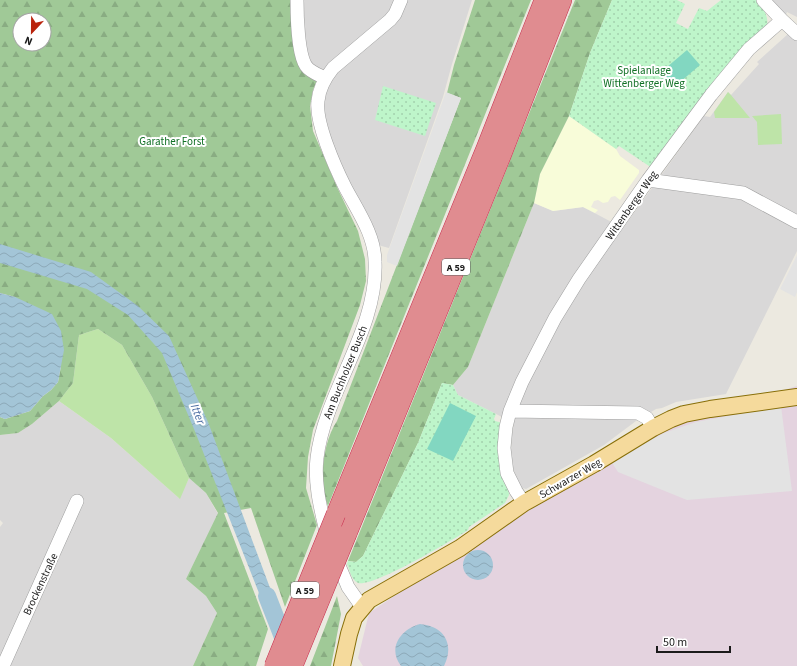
<svg xmlns="http://www.w3.org/2000/svg" width="797" height="666" font-family="'Source Sans 3',sans-serif">
	<defs>
		<pattern id="forest-firs" width="22" height="20" patternUnits="userSpaceOnUse"><rect width="22" height="20" fill="#a0c997"/><path d="M5 1l3.5 6h-7zM16 11l3.5 6h-7z" fill="#89ac82"/></pattern>
		<pattern id="park-dots" width="8" height="8" patternUnits="userSpaceOnUse"><rect width="8" height="8" fill="#bef5ca"/><path d="M2 2h.1M6 6h.1" fill="none" stroke="#a3d1ad" stroke-width="1.8" stroke-linecap="round"/></pattern>
		<pattern id="water-waves" width="16" height="10" patternUnits="userSpaceOnUse"><rect width="16" height="10" fill="#a3c5d7"/><path d="M0 5q4-4 8 0t8 0" fill="none" stroke="#8ca9b8"/></pattern>
	</defs>
	<rect width="100%" height="100%" fill="#ece9e0"/>
	<path fill="#d9d8d8" d="M298 0H472L452 64 443 97 389 248 374 244 320 113 325 81 309 68Z
		M769 0H797V17L787 12 785 17Z
		M788 34 797 41V251L726 394 676 402 662 408 656 409 636 421 604 445 526 489 522 488 517 480 513 468 511 451 512 434 514 423 458 395 453 385 468 367 534 203 553 211 583 207 623 228 704 116 710 117 728 92 731 95 759 64 757 62Z
		M59 401 111 438 179 498 189 478 206 493 218 514 186 579 206 596 217 613 193 666H0V527L3 523 0 520V435L18 433 32 424Z"/>
	<path fill="#e4d3df" d="M797 386V666H363L358 658 369 613 527 506 671 426Z"/>
	<path fill="#f8fcd9" d="M569 116 616 149 620 156 639 170V173L620 200 615 196 611 197 608 202 603 203 598 200 594 201 591 207 598 210 595 213 583 207 553 211 534 203 540 174Z"/>
	<path fill="#bee4a8" d="M728 92 731 95 750 118H715L714 112Z
		M781 114 782 144 758 145 757 122 752 116Z
		M98 329 122 345 152 397 189 478 180 499 111 438 59 401 73 383 79 335Z"/>
	<path fill="url(#forest-firs)" fill-rule="evenodd" d="M0 0H295L297 34 318 78 313 90 310 106 313 131 337 187 358 231 365 259 366 281 360 305 313 430 308 457 306 488 317 525 285 607 251 508 224 513 268 629 256 666H193L217 613 206 596 186 579 218 513 206 493 189 478 152 397 122 345 98 329 79 335 73 383 59 401 32 424 18 433 0 435V417L5 419 30 411 43 396 51 390 58 382 61 366 15 297 0 293ZM20 20H44V44H20Z
		M475 0H531L328 506C318 483 323 441 337 421L461 98 447 93 454 65Z
		M575 0H612L590 53 569 116 540 174 534 203 468 367 453 385 442 383 418 443 363 556 356 562 348 561Z
		M337 596 341 614 331 666H310Z"/>
	<path fill="url(#park-dots)" d="M612 0H677L685 4 676 23 688 29 699 8 707 11 721 0H756C762 6 769 16 767 25L652 168 619 146 616 149 569 116 590 53Z
		M383 86 436 103 425 136 375 120Z
		M442 383 453 385 458 395 496 414 494 419 495 421 503 423 509 495 505 503 469 527 468 530C453 540 372 588 358 583 351 580 350 570 347 564L348 561 356 562 363 556 418 443Z"/>
	<path fill="#82d7c1" d="M687 50 700 65 673 88 660 73Z
		M450 403 476 416 453 461 427 449Z"/>
	<path fill="#e3e3e3" d="M446 92 461 98 397 266 387 262V255Z
		M797 255V292L795 297 780 289Z
		M781 406 792 491 687 500 618 472 611 461 664 433 696 422Z"/>
	<path fill="url(#water-waves)" d="M0 244 91 272 138 306 169 336 208 422 279 612 272 626 194 429 162 353 128 315 87 289 0 263Z
		M0 293 15 297 52 314 61 331 64 350 58 382 51 390 43 396 30 411 5 419 0 417Z
		M463 565a15 15 0 1 1 30 0a15 15 0 1 1-30 0Z
		M420 624C444 626 455 644 444 666H401C387 648 401 629 420 624Z"/>
	<g fill="none" stroke-linecap="round" stroke-linejoin="round">
		<path stroke="#a3c5d7" stroke-width="18" d="M267 596 288 650"/>
		<defs>
			<path id="minor" d="M297 0C297 15 298 54 306 66 310 72 319 75 325 78
				M763 0 782 20
				M648 180 743 193 797 222
				M510 411 638 413 647 418 653 428
				M524 503 516 491 507 473 504 448 506 427 510 411 522 382 555 318 579 279 648 180 711 95 749 49 782 20 797 34
				M327 536C321 510 314 485 317 458 325 391 378 330 375 262 375 235 357 210 345 187 335 167 315 122 318 101 319 88 325 78 333 68L390 20 395 14 401 0
				M335 556 348 587 362 607
				M3 666 77 501"/>
			<path id="major" d="M342 666 349 634 354 618 369 600 460 548 524 503 594 464 653 428 671 419 684 414 710 409 797 397"/>
			<path id="highway" d="M336 514 486 148 544 0
				M347 534 502 154 562 0"/>
		</defs>
		<use href="#minor" stroke="#9f9f9f" stroke-width="14"/>
		<use href="#major" stroke="#886f09" stroke-width="18"/>
		<use href="#highway" stroke="#c92e4f" stroke-width="20"/>
		<use href="#minor" stroke="#fff" stroke-width="13"/>
		<use href="#major" stroke="#f5da9c" stroke-width="16"/>
		<use href="#highway" stroke="#e08c90" stroke-width="19"/>
		<defs>
			<path id="highway-bridge" d="M274 666 336 514
				M293 666 347 534"/>
		</defs>
		<use href="#highway-bridge" stroke="#c92e4f" stroke-width="20" stroke-linecap="butt"/>
		<use href="#highway-bridge" stroke="#e08c90" stroke-width="19"/>
	</g>
	<g text-anchor="middle" stroke-width="4" stroke-linejoin="round" paint-order="stroke">
		<g fill="#fff" stroke="#5f5f5f" stroke-width="1">
			<rect x="442" y="259" width="28" height="16" rx="3"/>
			<rect x="291" y="582" width="28" height="16" rx="3"/>
		</g>
		<g font-size="10" font-weight="bold" fill="#1b1b1b">
			<text x="456" y="271">A 59</text>
			<text x="305" y="594">A 59</text>
		</g>
		<g font-size="11" fill="#117025" stroke="#fff">
			<text x="644" y="74">Spielanlage<tspan x="644" dy="13">Wittenberger Weg</tspan></text>
			<text x="172" y="145">Garather Forst</text>
		</g>
		<g font-size="11" fill="#1b1b1b" stroke="#fff">
			<text transform="translate(631 205) rotate(-55)" y="4">Wittenberger Weg</text>
			<text transform="translate(345 372) rotate(-68)" y="4">Am Buchholzer Busch</text>
			<text transform="translate(570 478) rotate(-30)" y="4">Schwarzer Weg</text>
			<text transform="translate(40 584) rotate(-65)" y="4">Brockenstraße</text>
		</g>
		<g font-size="12" font-style="italic" fill="#4e6ea3" stroke="#fff">
			<text transform="translate(198 414) rotate(69)" y="4">Itter</text>
		</g>
	</g>
	<g transform="translate(32 32) rotate(202)"><circle r="19" fill="#ffffff" stroke="#a4a4a4"/>
	<path d="M0-3L7 15L0 10L-7 15Z" fill="#b9230c"/>
	<text y="-6" font-size="11" font-weight="bold" text-anchor="middle" fill="#1b1b1b">N</text>
	</g>
	<path d="M657 646v6h73v-6" fill="none" stroke="#1b1b1b" stroke-width="2"/>
	<text x="663" y="646" font-size="12" fill="#1b1b1b" stroke="#ffffff" stroke-width="3" paint-order="stroke">50 m</text>
</svg>
